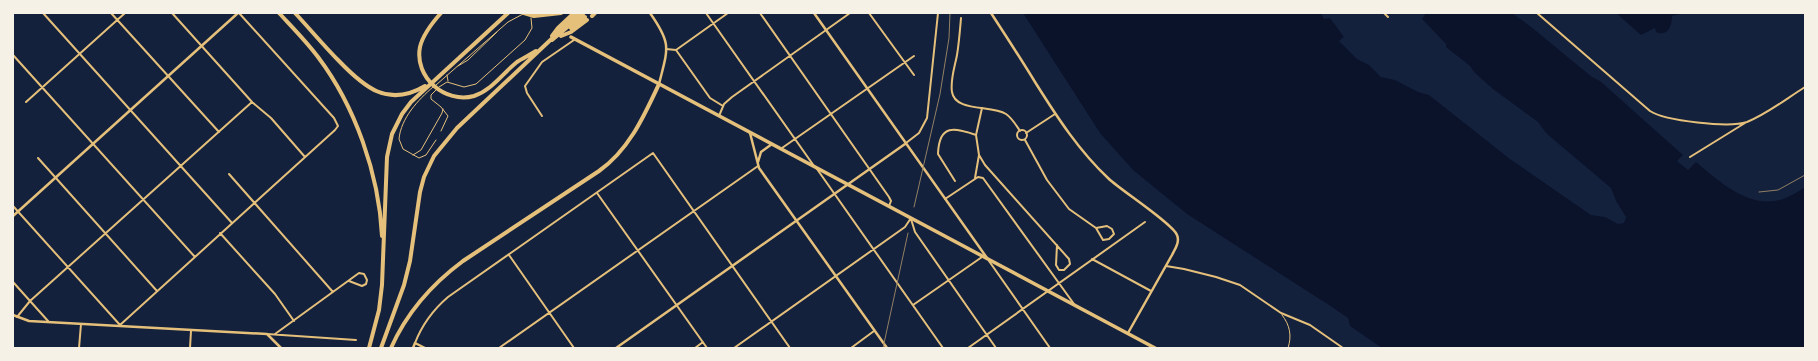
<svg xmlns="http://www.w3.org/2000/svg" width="1818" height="361" font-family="Karla,sans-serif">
	<rect width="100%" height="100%" fill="#14213d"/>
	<path fill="#0b132b" d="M1023 13H1321L1324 19 1330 18 1344 37 1339 41 1357 59 1369 65 1381 77 1395 80 1418 92 1429 95 1510 159 1591 215 1605 217 1618 224 1624 223 1626 217 1616 201 1611 188 1547 134 1538 122 1493 89 1475 73 1470 66 1446 47V44L1422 19 1426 13H1512L1530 26 1592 77 1600 81 1683 155 1677 161 1688 170 1696 162C1719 181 1749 210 1783 199 1791 196 1798 192 1805 187V348H1382L1350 326 1348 318 1332 307 1187 214 1133 170 1100 133Z
		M1616 13H1684L1672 16C1672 26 1668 37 1656 32L1655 28 1641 35Z"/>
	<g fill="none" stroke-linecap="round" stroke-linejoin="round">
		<path stroke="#e5c07b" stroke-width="1" d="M458 66 468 60 497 32
			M447 75 448 81
			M436 85 508 22 523 14
			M433 87C418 100 401 118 399 139L403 149 419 158 426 155 436 140
			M439 87 447 82 464 87 476 84 525 40 532 28 531 18
			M437 89 431 95V99L441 107 448 116 441 131
			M413 155 421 150 442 113 443 109
			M1282 315C1290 325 1292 336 1288 348"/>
		<path stroke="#e5c07b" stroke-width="2" d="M43 13 232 223
			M111 13 219 132
			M172 13 252 102 271 118 305 157
			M706 13 814 166
			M760 13 889 197 891 201 889 206
			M869 13 914 75
			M1384 13 1388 17
			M1537 13 1650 111C1665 121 1729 128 1747 122 1767 114 1786 99 1805 87
			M961 18C960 30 959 43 957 55 955 66 950 80 952 92 955 112 991 105 1006 114 1012 118 1016 125 1020 131
			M666 49 676 50 728 13
			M676 50 710 98 723 106
			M13 55 195 257
			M26 102 125 13
			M542 116 527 93 525 86 542 62 574 40
			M719 116 724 104 732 97 850 13
			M1017 135a5 5 0 1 1 10 0a5 5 0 1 1-10 0Z
			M1026 133 1055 114
			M1025 140 1047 180 1069 209 1096 228 1103 240 1109 239 1114 234 1112 229 1107 226 1096 228
			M906 143 919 133 927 118 938 13
			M782 148 914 56
			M979 155 985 165 1069 259 1070 264 1064 270H1059L1056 265 1057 245
			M1690 157 1745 123
			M38 158 157 291
			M817 169 943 348
			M229 174 333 292
			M975 178 979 155 976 135 982 108
			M955 181 938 154C939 123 955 128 976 135
			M597 193 707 348
			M945 199 978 177 983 178 1074 304
			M13 206 120 325 335 130 338 126 334 118 239 13
			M911 219 915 232 996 348
			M220 233 275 294 294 321
			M509 255 574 348
			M1092 259 1151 291
			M989 261 1050 348
			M1166 266 1184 269 1216 277 1240 285 1281 313 1310 325 1343 348
			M13 282 48 321
			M913 305 982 257
			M17 317 30 301 252 102
			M267 334 356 340
			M275 334 359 273 364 274 367 280 366 284 362 286 349 281
			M415 343C422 325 434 309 448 297L653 153 790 348
			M79 348 81 324
			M190 348 191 331
			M499 348 758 166
			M695 348 703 342
			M734 348 905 227 911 218
			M851 348 874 331
			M968 348 1145 222"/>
		<path stroke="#e5c07b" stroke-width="2.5" d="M650 13C672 44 668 48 659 84
			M814 13 987 258
			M991 13C1006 36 1021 59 1035 82 1057 117 1079 151 1109 179 1122 191 1173 224 1177 235 1180 242 1175 249 1172 255L1128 333
			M750 133 759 168 887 348
			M758 162 761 152 772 144
			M13 216 238 13
			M13 315 29 321 267 334 281 348
			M413 348 415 343 425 348
			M616 348 905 144"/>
		<path stroke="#e5c07b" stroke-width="3.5" d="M571 37 1155 348"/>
		<path stroke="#e5c07b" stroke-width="4" d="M279 13C292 27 306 41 318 57 355 106 379 174 382 236
			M295 13C310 29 324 46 339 61 364 87 388 108 425 86
			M441 13C432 23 423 34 420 47 414 77 445 104 474 96 492 90 503 73 517 62 523 58 530 55 536 51
			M524 13 534 16 561 13
			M592 16 595 13
			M571 28 585 17
			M552 36 558 28 574 13
			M561 36 571 32 587 20
			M552 40 583 14
			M369 348 379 310 382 285 387 157 392 134 402 114 411 102 508 13
			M381 348 404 285 410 261 420 192 424 177 434 156 457 128 579 13
			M391 348C407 312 432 284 463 261L599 171C629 150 644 116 659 84"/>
		<path stroke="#918062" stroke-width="1" d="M1759 192 1778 190 1805 175
			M914 207 940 94 949 38 950 13
			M883 348 908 233"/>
	</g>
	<rect width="1818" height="361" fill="none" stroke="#f6f1e7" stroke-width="28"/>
</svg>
